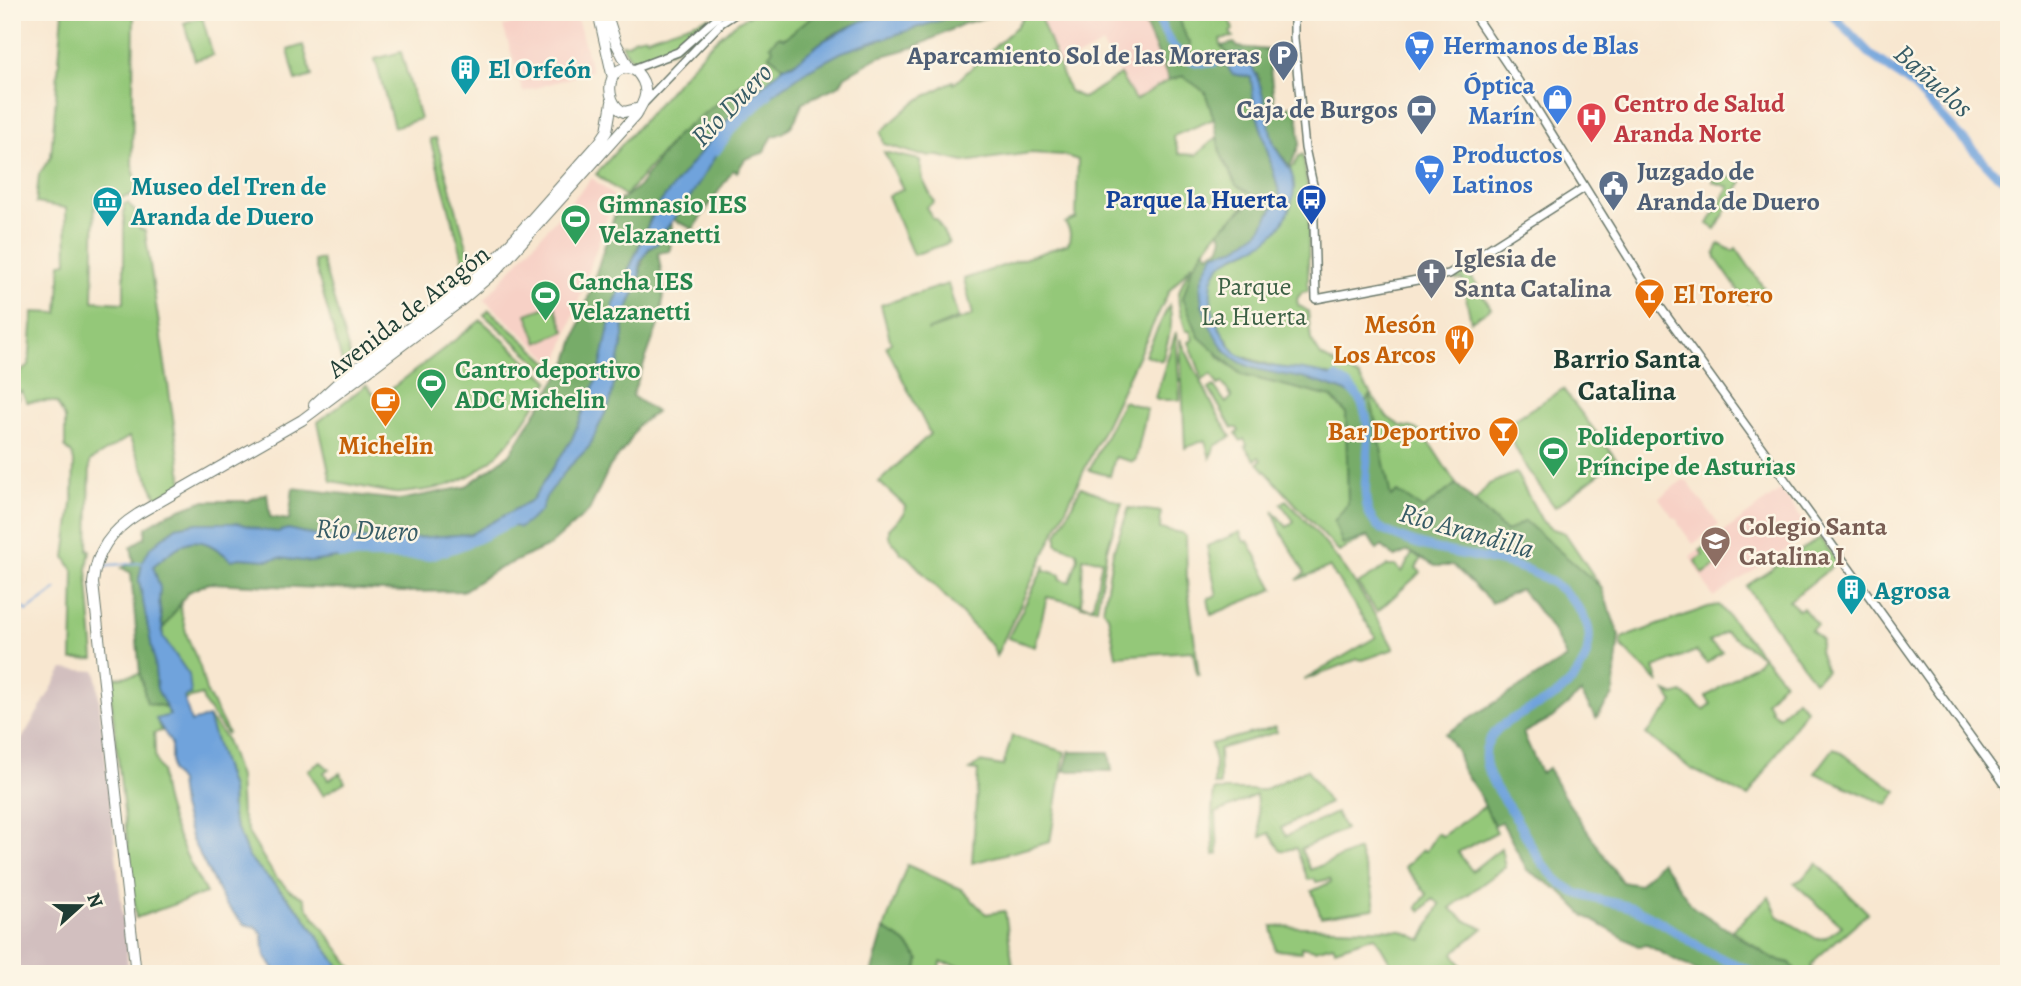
<svg xmlns="http://www.w3.org/2000/svg" width="2021" height="986" font-family="Alegreya,serif">
	<rect width="100%" height="100%" fill="#fcf5e5"/>
	<filter id="ink" filterUnits="userSpaceOnUse"><feTurbulence type="fractalNoise" baseFrequency=".0143" numOctaves="2"/><feDisplacementMap in="SourceGraphic" scale="14" xChannelSelector="R" yChannelSelector="G"/><feConvolveMatrix kernelMatrix="1 2 1 2 8 2 1 2 1" color-interpolation-filters="sRGB"/></filter>
	<filter id="wash" filterUnits="userSpaceOnUse"><feTurbulence type="fractalNoise" baseFrequency=".00686" numOctaves="4" result="noise"/><feDisplacementMap in="SourceGraphic" scale="28" xChannelSelector="R" yChannelSelector="G"/><feGaussianBlur stdDeviation="1.57" result="paint"/><feColorMatrix in="noise" values="0 0 0 0 0 0 0 0 0 0 0 0 0 0 0 0 0 1.4 0 .05"/><feComposite in="paint" operator="in"/></filter>
	<g filter="url(#wash)">
		<rect width="100%" height="100%" fill="#f8e7d0"/>
		<path fill="#f7d1c6" d="M550 12H575L592 71 523 92 503 26Z
			M1038 12H1143L1145 23 1169 80 1134 100 1102 44 1059 67Z
			M592 178 614 196 557 365 484 300Z
			M1683 480 1687 481 1719 525 1693 544 1679 525 1677 518 1673 517 1659 498Z
			M1781 490 1812 533 1713 597 1690 557Z"/>
		<path fill="#d2bfbf" d="M63 669 96 671 129 974H12V756Z"/>
		<path fill="#94c879" stroke="#5a8256" stroke-width="2" fill-rule="evenodd" d="M63 12H134L132 165C133 170 136 177 137 183 138 200 113 199 102 199V195H95L93 301 124 303V204L128 203 139 216V228L145 231 183 484 157 498 129 437 90 461 88 550H90L87 569 94 659 72 660 74 572 65 557 73 497 74 462 72 454 65 447V418L57 403 51 401 27 402 21 391 17 394 19 398 15 401 12 396V377L29 366 33 312 58 313 61 263 67 262 66 208 36 203 39 174 51 157Z
			M754 12H821C804 23 789 37 771 45L774 49 769 55 784 67 752 95 742 84 677 135 625 196 596 174 708 47 733 25Z
			M1026 12H1038L1069 91 1083 98 1120 75 1135 100 1169 80 1183 76 1205 92 1214 119 1173 136 1179 154 1196 155 1217 137 1220 152 1236 185 1252 193C1245 209 1231 218 1220 230 1200 252 1191 271 1183 298L1219 357 1242 375 1332 397 1346 413 1348 504 1368 536 1339 552 1258 463 1261 460 1259 457 1255 460 1245 447 1247 445 1244 439 1241 441 1236 434 1239 431 1237 428H1232L1209 389 1214 386 1226 403 1232 397 1222 383 1218 385 1211 374 1203 380 1189 342 1193 340 1190 331H1186C1175 296 1175 295 1193 263L1169 291 996 656 993 647 909 558 901 553 889 537V529L904 514 905 506 879 482 930 434 886 346 891 343 881 305 948 284 958 318 927 331 973 315 964 279 1068 244C1071 236 1071 230 1065 223L1076 218 1078 160 1063 155 1031 153 964 162 939 156 919 155 884 144 881 132 913 103 953 81 954 84 1016 27Z
			M1177 12H1222L1221 16 1231 22 1233 30 1230 32 1233 37 1220 39 1221 46 1230 56 1203 65 1190 60 1187 40Z
			M202 17 213 55 195 60 184 23Z
			M710 17 677 48 666 53 635 60 630 57 621 44H628L633 39 645 36 647 38C668 30 688 25 710 17Z
			M303 45 312 76 296 81 288 50Z
			M401 52 420 119 394 127 375 59Z
			M436 138 474 271 468 277 430 139Z
			M884 152 920 160 923 180 934 202 926 207 933 219H936L949 243 913 255 888 196 903 189Z
			M1303 154 1309 198 1308 291 1302 292 1297 299 1298 305 1308 311 1311 340 1321 356 1359 377 1387 417 1401 426 1413 428 1423 433 1456 484 1423 510 1397 492 1391 498 1369 396 1362 407 1346 384 1334 376 1276 367 1237 355 1222 332 1210 306 1212 275 1217 267 1224 261 1251 249 1294 188 1290 167 1294 166 1299 156Z
			M1715 172 1742 181 1716 229 1708 224 1729 187 1713 182Z
			M1719 244 1733 251 1736 248 1766 291 1747 303 1717 260 1715 254Z
			M322 259 352 363 343 366 314 261Z
			M1467 270 1491 308 1471 321 1462 279 1456 280 1455 277Z
			M554 304 565 331 538 343 527 314Z
			M1169 305C1175 325 1167 342 1162 361L1145 355Z
			M489 310 554 367 550 373 484 315Z
			M481 320 549 381C520 432 489 482 426 490 416 491 404 494 394 493 373 490 352 484 331 481L318 422 366 385 378 399Z
			M1176 332 1180 400H1157L1155 398Z
			M1180 339 1215 410 1231 437 1215 446 1210 458 1205 440 1185 448Z
			M1563 389 1617 460 1555 507 1527 469 1504 426Z
			M1123 401 1147 409 1136 459 1133 462 1115 457 1110 476 1089 470Z
			M1516 473 1542 521 1550 528 1565 533 1601 587 1525 522 1506 532 1475 502 1489 484Z
			M1081 487 1122 503 1107 549 1097 608 1047 597 1035 647 1008 638 1045 565 1044 570 1061 575 1060 579 1070 582 1078 558 1077 552 1057 544V535ZM1083 558 1102 560 1093 606H1081Z
			M1286 500C1330 544 1365 594 1394 649L1363 660 1358 659 1304 680 1376 637 1329 567 1297 580 1305 573 1281 532 1273 511 1287 527 1294 521 1281 504Z
			M1129 508 1161 512 1160 529 1182 533 1186 537 1187 581 1199 675H1197L1193 651 1116 656 1108 615 1103 610 1113 552Z
			M1240 532 1244 542 1248 541 1274 589 1211 615 1208 598 1217 596 1207 546Z
			M1820 538 1838 562 1789 601 1799 610 1803 608 1817 625 1811 630 1821 639 1819 651 1826 671 1814 681 1746 586Z
			M1713 541 1717 545 1709 551 1717 546 1725 559 1703 574 1695 561 1703 555 1700 550Z
			M1412 554 1421 558 1416 568 1421 572 1377 612 1358 584 1387 566H1396L1402 572Z
			M182 601 180 607 187 636 200 667 206 691 228 733 226 734 204 703 202 695 184 700 189 675 163 637V629Z
			M1719 605 1784 681 1766 702 1771 708 1770 710 1779 717 1797 699 1806 709 1748 797 1691 769 1646 734 1673 703 1666 692 1673 695 1682 692 1704 710 1711 704 1706 697 1758 662 1762 656 1725 632 1709 642 1722 652 1707 663 1696 651 1654 668 1659 683 1621 646 1622 638 1708 607Z
			M140 674 147 703 166 707 170 716 156 719 162 731 154 733C156 746 152 760 162 771 158 803 190 865 206 893L136 918 109 679Z
			M208 717 225 737 239 777 241 813 250 836 274 875 289 890 304 898 307 907 357 974H344L301 912 249 858 232 817 231 789Z
			M1275 727 1277 732 1219 749 1220 785H1214L1215 761 1211 744Z
			M1012 736 1065 752 1050 842 972 863 978 771 970 770 980 762 1003 766Z
			M1834 748 1897 791 1888 805 1815 773Z
			M321 762 329 769 324 772 328 780 340 773 345 782 323 795 308 770Z
			M1307 769 1329 803 1281 828 1286 836 1336 813 1345 829 1301 849 1310 870 1358 850 1372 889 1375 908 1373 909 1321 917 1312 891 1331 882 1330 879 1316 882 1315 879 1308 880 1296 848 1281 851 1269 833 1261 837 1256 795 1216 813 1218 854 1214 855 1212 814 1214 790H1264Z
			M1485 806 1497 832 1458 852 1472 871 1501 848 1505 867 1450 908 1466 921 1483 928 1453 953 1467 974H1397L1375 936 1335 949 1333 945 1315 950 1301 947V952L1275 950 1272 926 1400 930 1422 940 1440 904 1433 899 1421 911 1417 907 1427 894 1405 867 1422 850 1426 851 1437 833 1442 836Z
			M1817 863 1868 913 1819 956 1811 966 1813 974H1798L1790 963 1773 959 1732 930 1769 897 1778 916 1817 939 1825 938 1842 926 1794 883 1802 879Z
			M907 865 961 889 986 914 1005 911 1014 974H960L961 966 941 962 939 974H916L919 959 906 943 884 929Z"/>
		<path fill="#77ac69" stroke="#4b744e" stroke-width="2" d="M821 12H893C869 19 842 27 821 42 809 51 799 62 784 67L769 55 773 49 770 45 779 36 784 39 806 21Z
			M965 12H1003L963 24 915 47 879 57 845 76 840 85 803 102C796 119 792 133 773 136L763 153 745 159 737 172 733 170 693 229 674 220 732 129 760 103 808 70 842 52Z
			M1143 12H1177L1187 40 1190 41V60L1203 65H1227L1232 74 1251 77 1254 104 1280 195 1260 231 1235 249 1215 253 1201 304 1224 350 1352 394 1362 407 1370 395 1391 497 1397 492 1423 509 1456 484 1506 532 1525 521 1601 587 1619 635 1613 695 1596 718 1581 693 1552 718 1523 733 1541 773 1548 768 1563 795 1622 882 1639 885 1661 861 1693 907 1773 959 1790 963 1798 974H1702L1647 945 1638 946 1585 916 1559 890 1527 870 1502 822 1494 825 1479 794 1462 769 1457 751 1445 734 1566 658C1558 635 1537 607 1520 589L1492 603 1454 566H1435L1408 551 1395 557 1382 546 1377 550 1368 536 1343 545 1334 521 1348 504 1346 413 1331 397 1242 375 1199 337 1183 298 1192 268 1205 248 1208 254 1220 247 1223 237 1219 231 1247 205 1251 194 1236 185 1220 152 1214 119 1205 92 1183 76 1169 80 1144 22Z
			M1234 43 1238 47 1268 50 1275 108 1297 106 1300 143 1290 167 1273 143 1258 75 1232 54 1229 55 1221 46Z
			M741 84 752 95 720 128 654 210 614 304 599 374 572 439 532 500 471 534 389 540 321 537 288 529 278 532 261 530 238 523H198L176 527 161 539 140 573 139 580 154 659 157 689 166 707 147 703 140 674 131 573 122 568 134 562 131 547 145 537 146 527 170 513 202 501H248L267 493 270 517 289 520 293 488 399 500 465 487 510 454 568 361 619 201 638 187 677 135Z
			M672 222 670 251 658 253 664 289 661 317 632 396 656 412 638 425 627 446 610 466 589 511 549 546 496 570 463 591 404 592 209 583 188 592 163 629 159 601 160 588 153 566C186 540 195 529 231 560L240 558 267 560 280 558 310 562 349 556H426L468 544 507 524 544 498 568 468 589 447 624 336C622 308 632 305 639 282 643 266 639 253 657 244L662 234Z
			M1070 750V752H1109L1112 771H1064Z
			M884 929 906 943 919 959 916 974H871Z"/>
		<path fill="#70a3dc" stroke="#487088" stroke-width="2" d="M893 12H965L842 52 808 70 760 103 732 129 689 199 662 234 657 244 649 248 640 262 639 282 623 320 624 336 610 403 589 447 568 468 546 497 541 511 520 528 507 524 468 544 426 556H349L310 562 280 558 267 560 240 558 231 560C196 529 186 540 153 566L160 588 159 601 163 637 189 675 191 694 184 697 191 722 208 717 231 789 232 817 249 858 301 912 344 974H278L265 956 262 934 255 927 244 924 225 904 192 840 182 807 179 782 171 771V743L156 719 170 715 157 689 154 659 139 580 142 563 150 548 176 527 198 523H238L261 530 278 532 288 529 321 537 389 540 471 534 532 500 572 439 599 374 614 304 656 208 720 128 752 95 784 67 793 64 823 41 862 21Z
			M1242 53C1263 76 1265 108 1272 138 1276 158 1296 165 1294 190 1292 209 1282 229 1267 240 1243 257 1213 254 1211 289 1210 307 1214 319 1223 334 1227 341 1233 352 1239 355 1274 377 1325 359 1353 392L1352 394C1337 388 1322 383 1306 379 1257 369 1228 372 1207 318 1196 291 1199 277 1215 253L1235 249 1260 231 1280 195 1254 104 1251 77 1232 74 1227 65 1198 63C1213 60 1227 54 1242 53Z"/>
		<g fill="none" stroke-linecap="round" stroke-linejoin="round">
			<path stroke="#70a3dc" stroke-width="2" d="M102 568 108 565 142 563
				M12 591 20 601
				M24 608 27 611 57 589"/>
			<path stroke="#70a3dc" stroke-width="9" d="M1157 12C1164 40 1183 69 1215 62
				M1830 12 1871 55 1911 84 1994 172 2009 182
				M716 151 732 129 768 95
				M1336 378C1397 409 1347 487 1374 522 1381 531 1392 534 1402 538 1462 564 1554 551 1586 622 1591 632 1589 643 1587 653 1582 670 1570 685 1556 695 1532 713 1478 723 1486 763 1490 784 1505 801 1516 818 1525 833 1532 850 1543 864 1551 874 1563 886 1574 892 1593 901 1616 901 1635 909 1662 920 1683 938 1708 952 1723 960 1740 965 1756 974
				M341 555 426 556C458 550 487 535 515 520"/>
		</g>
	</g>
	<g filter="url(#ink)">
		<g fill="none" stroke-linecap="round" stroke-linejoin="round">
			<defs>
				<path id="secondary" d="M1294 12V38L1305 148 1313 185 1316 299 1449 274 1584 188
					M1472 12 1529 97 1653 297 2009 790
					M633 69 678 52 723 12
					M645 102 721 23 738 12"/>
				<path id="highway" d="M598 12 612 74
					M606 12 616 43 629 68
					M314 405 339 382 490 266 599 143 607 131 612 102
					M136 974 93 583C96 551 111 531 138 514L302 420 457 304 496 271 635 116C646 100 651 88 636 71 608 57 601 102 624 112L640 108"/>
			</defs>
			<use href="#secondary" stroke="#6b786b" stroke-width="10"/>
			<use href="#highway" stroke="#6b786b" stroke-width="12"/>
			<use href="#secondary" stroke="#fff" stroke-width="7"/>
			<use href="#highway" stroke="#fff" stroke-width="10"/>
		</g>
	</g>
	<defs>
		<symbol id="supermarket-pin" viewBox="-11 -11 22 30"><path d="M0 17L-7.5 6A9.5 9.5 0 1 1 7.5 6Z" fill="#3f7fe0" stroke="#fcf5e5"/><path d="M-6-5.5h2.5l.6 2H6L4.5 2H-2.5L-4.4-4H-6ZM-1.5 3.2a1.3 1.3 0 1 0 .1 0ZM3 3.2a1.3 1.3 0 1 0 .1 0Z" fill="#fff"/></symbol>
		<symbol id="parking-pin" viewBox="-11 -11 22 30"><path d="M0 17L-7.5 6A9.5 9.5 0 1 1 7.5 6Z" fill="#5c6f8a" stroke="#fcf5e5"/><path d="M-3.5-5.5H1a3.5 3.5 0 0 1 0 7H-1V5.5H-3.5ZM-1-3.4V-.6H.8a1.4 1.4 0 0 0 0-2.8Z" fill="#fff"/></symbol>
		<symbol id="building-pin" viewBox="-11 -11 22 30"><path d="M0 17L-7.5 6A9.5 9.5 0 1 1 7.5 6Z" fill="#0f9aa8" stroke="#fcf5e5"/><path d="M-4-6H4V6H1V3H-1V6H-4ZM-2.5-4.3h1.7v1.8h-1.7ZM.8-4.3h1.7v1.8H.8ZM-2.5-1h1.7V.8h-1.7ZM.8-1h1.7V.8H.8Z" fill="#fff"/></symbol>
		<symbol id="shop-pin" viewBox="-11 -11 22 30"><path d="M0 17L-7.5 6A9.5 9.5 0 1 1 7.5 6Z" fill="#3f7fe0" stroke="#fcf5e5"/><path d="M-5-2.5h2.3a2.7 3.5 0 0 1 5.4 0H5L5.5 6h-11ZM-1.5-2.5h3a1.5 2.3 0 0 0-3 0Z" fill="#fff"/></symbol>
		<symbol id="bank-pin" viewBox="-11 -11 22 30"><path d="M0 17L-7.5 6A9.5 9.5 0 1 1 7.5 6Z" fill="#5c6f8a" stroke="#fcf5e5"/><path d="M-6-4H6V4H-6ZM0-2.3a2.3 2.3 0 1 0 0 4.6a2.3 2.3 0 1 0 0-4.6Z" fill="#fff"/></symbol>
		<symbol id="hospital-pin" viewBox="-11 -11 22 30"><path d="M0 17L-7.5 6A9.5 9.5 0 1 1 7.5 6Z" fill="#e0444e" stroke="#fcf5e5"/><path d="M-5-5h3v3.5h4V-5h3V5h-3V1.5h-4V5h-3Z" fill="#fff"/></symbol>
		<symbol id="civic-pin" viewBox="-11 -11 22 30"><path d="M0 17L-7.5 6A9.5 9.5 0 1 1 7.5 6Z" fill="#5c6f8a" stroke="#fcf5e5"/><path d="M-.6-6.5H3V-4.5H.6V-3L4-1V1h2V6H-6V1h2V-1L-.6-3ZM-1.2 2.5V6h2.4V2.5Z" fill="#fff"/></symbol>
		<symbol id="bus-pin" viewBox="-11 -11 22 30"><path d="M0 17L-7.5 6A9.5 9.5 0 1 1 7.5 6Z" fill="#1a4fb4" stroke="#fcf5e5"/><path d="M-5-6H5V4H4V6H2V4H-2V6H-4V4H-5ZM-3.5-4V0h7V-4ZM-3.5 1.2v1.5H-2V1.2ZM2 1.2v1.5H3.5V1.2Z" fill="#fff"/></symbol>
		<symbol id="museum-pin" viewBox="-11 -11 22 30"><path d="M0 17L-7.5 6A9.5 9.5 0 1 1 7.5 6Z" fill="#0f9aa8" stroke="#fcf5e5"/><path d="M0-6L6-3V-2H-6V-3ZM-5-1h2V3h-2ZM-1-1h2V3h-2ZM3-1h2V3H3ZM-6 4H6V6H-6Z" fill="#fff"/></symbol>
		<symbol id="stadium-pin" viewBox="-11 -11 22 30"><path d="M0 17L-7.5 6A9.5 9.5 0 1 1 7.5 6Z" fill="#2e9e5b" stroke="#fcf5e5"/><path d="M0-5a6.5 5 0 1 0 0 10a6.5 5 0 1 0 0-10ZM-3.5-1.8h7v3.6h-7Z" fill="#fff"/></symbol>
		<symbol id="church-pin" viewBox="-11 -11 22 30"><path d="M0 17L-7.5 6A9.5 9.5 0 1 1 7.5 6Z" fill="#6b7280" stroke="#fcf5e5"/><path d="M-1.2-6h2.4v3.5h3.3v2.4h-3.3V6h-2.4V-.1h-3.3v-2.4h3.3Z" fill="#fff"/></symbol>
		<symbol id="bar-pin" viewBox="-11 -11 22 30"><path d="M0 17L-7.5 6A9.5 9.5 0 1 1 7.5 6Z" fill="#e8710a" stroke="#fcf5e5"/><path d="M-6-5H6L.8 .8V4.5H3.5V6h-7V4.5H-.8V.8Z" fill="#fff"/></symbol>
		<symbol id="restaurant-pin" viewBox="-11 -11 22 30"><path d="M0 17L-7.5 6A9.5 9.5 0 1 1 7.5 6Z" fill="#e8710a" stroke="#fcf5e5"/><path d="M-5-6h1v4h1v-4h1v4h1v-4h1v5L-1.5 .5V6h-2V.5L-5-1ZM5-6V6H3V1.5H1.5Q1.5-4 5-6Z" fill="#fff"/></symbol>
		<symbol id="cafe-pin" viewBox="-11 -11 22 30"><path d="M0 17L-7.5 6A9.5 9.5 0 1 1 7.5 6Z" fill="#e8710a" stroke="#fcf5e5"/><path d="M-5.5-4.5H6V0H3Q3 3.5 0 3.5H-2.5Q-5.5 3.5-5.5 0ZM3-3.2v2h1.7v-2ZM-6 4.5H4V6H-6Z" fill="#fff"/></symbol>
		<symbol id="school-pin" viewBox="-11 -11 22 30"><path d="M0 17L-7.5 6A9.5 9.5 0 1 1 7.5 6Z" fill="#8d6e63" stroke="#fcf5e5"/><path d="M0-5L7-2L0 1L-7-2ZM-4 1L0 2.5L4 1V4Q0 6-4 4Z" fill="#fff"/></symbol>
	</defs>
	<g fill-rule="evenodd">
		<use href="#supermarket-pin" x="1402" y="28" width="35" height="47"/>
		<use href="#parking-pin" x="1266" y="38" width="35" height="47"/>
		<use href="#building-pin" x="448" y="52" width="35" height="47"/>
		<use href="#shop-pin" x="1540" y="82" width="35" height="47"/>
		<use href="#bank-pin" x="1404" y="92" width="35" height="47"/>
		<use href="#hospital-pin" x="1574" y="100" width="35" height="47"/>
		<use href="#supermarket-pin" x="1412" y="152" width="35" height="47"/>
		<use href="#civic-pin" x="1596" y="168" width="35" height="47"/>
		<use href="#bus-pin" x="1294" y="182" width="35" height="47"/>
		<use href="#museum-pin" x="90" y="184" width="35" height="47"/>
		<use href="#stadium-pin" x="558" y="202" width="35" height="47"/>
		<use href="#church-pin" x="1414" y="256" width="35" height="47"/>
		<use href="#bar-pin" x="1632" y="276" width="35" height="47"/>
		<use href="#stadium-pin" x="528" y="278" width="35" height="47"/>
		<use href="#restaurant-pin" x="1442" y="322" width="35" height="47"/>
		<use href="#stadium-pin" x="414" y="366" width="35" height="47"/>
		<use href="#cafe-pin" x="368" y="384" width="35" height="47"/>
		<use href="#bar-pin" x="1486" y="414" width="35" height="47"/>
		<use href="#stadium-pin" x="1536" y="434" width="35" height="47"/>
		<use href="#school-pin" x="1698" y="524" width="35" height="47"/>
		<use href="#building-pin" x="1834" y="572" width="35" height="47"/>
	</g>
	<g text-anchor="middle" stroke-width="5" stroke-linejoin="round" paint-order="stroke">
		<g font-size="26" font-weight="bold" fill="#366cbe" stroke="#fcf5e5" text-anchor="start">
			<text x="1443" y="54">Hermanos de Blas</text>
			<text x="1535" y="94" text-anchor="end">Óptica<tspan x="1535" dy="30">Marín</tspan></text>
			<text x="1452" y="163">Productos<tspan x="1452" dy="30">Latinos</tspan></text>
		</g>
		<g font-size="26" font-weight="bold" fill="#4e5e75" stroke="#fcf5e5" text-anchor="end">
			<text x="1260" y="64">Aparcamiento Sol de las Moreras</text>
			<text x="1398" y="118">Caja de Burgos</text>
			<text x="1637" y="180" text-anchor="start">Juzgado de<tspan x="1637" dy="30">Aranda de Duero</tspan></text>
		</g>
		<g font-size="26" font-weight="bold" fill="#0d838f" stroke="#fcf5e5" text-anchor="start">
			<text x="488" y="78">El Orfeón</text>
			<text x="131" y="195">Museo del Tren de<tspan x="131" dy="30">Aranda de Duero</tspan></text>
			<text x="1874" y="599">Agrosa</text>
		</g>
		<g font-size="26" font-weight="bold" fill="#be3a42" stroke="#fcf5e5" text-anchor="start">
			<text x="1614" y="112">Centro de Salud<tspan x="1614" dy="30">Aranda Norte</tspan></text>
		</g>
		<g font-size="26" font-weight="bold" fill="#164399" stroke="#fcf5e5" text-anchor="end">
			<text x="1288" y="208">Parque la Huerta</text>
		</g>
		<g font-size="26" font-weight="bold" fill="#27864d" stroke="#fcf5e5" text-anchor="start">
			<text x="599" y="213">Gimnasio IES<tspan x="599" dy="30">Velazanetti</tspan></text>
			<text x="569" y="290">Cancha IES<tspan x="569" dy="30">Velazanetti</tspan></text>
			<text x="455" y="378">Cantro deportivo<tspan x="455" dy="30">ADC Michelin</tspan></text>
			<text x="1577" y="445">Polideportivo<tspan x="1577" dy="30">Príncipe de Asturias</tspan></text>
		</g>
		<g font-size="26" font-weight="bold" fill="#5b616d" stroke="#fcf5e5" text-anchor="start">
			<text x="1454" y="267">Iglesia de<tspan x="1454" dy="30">Santa Catalina</tspan></text>
		</g>
		<g font-size="26" fill="#3c6045" stroke="#fcf5e5">
			<text x="1254" y="295">Parque<tspan x="1254" dy="30">La Huerta</tspan></text>
		</g>
		<g font-size="26" font-weight="bold" fill="#c56008" stroke="#fcf5e5" text-anchor="end">
			<text x="1673" y="303" text-anchor="start">El Torero</text>
			<text x="1436" y="333">Mesón<tspan x="1436" dy="30">Los Arcos</tspan></text>
			<text x="1481" y="440">Bar Deportivo</text>
			<text x="386" y="454" text-anchor="middle">Michelin</text>
		</g>
		<g font-size="26" fill="#1f3d34" stroke="#fcf5e5">
			<text transform="translate(408 311) rotate(-38)" y="9">Avenida de Aragón</text>
		</g>
		<g font-size="26" font-weight="bold" fill="#785e54" stroke="#fcf5e5" text-anchor="start">
			<text x="1739" y="535">Colegio Santa<tspan x="1739" dy="30">Catalina I</tspan></text>
		</g>
		<g font-size="28" font-style="italic" fill="#375c66" stroke="#fcf5e5">
			<text transform="translate(1934 80) rotate(42)" y="10">Bañuelos</text>
			<text transform="translate(731 104) rotate(-46)" y="10">Río Duero</text>
			<text transform="translate(367 529) rotate(2)" y="10">Río Duero</text>
			<text transform="translate(1467 530) rotate(16)" y="10">Río Arandilla</text>
		</g>
		<g font-size="28" font-weight="bold" fill="#1f3d34" stroke="#fcf5e5">
			<text x="1627" y="368">Barrio Santa<tspan x="1627" dy="32">Catalina</tspan></text>
		</g>
	</g>
	<rect width="2021" height="986" fill="none" stroke="#fcf5e5" stroke-width="42"/>
	<g transform="translate(80 906) rotate(69)" stroke="#fcf5e5" stroke-width="5" paint-order="stroke">
	<path d="M0-5L12 26L0 18L-12 26Z" fill="#1f3d34"/>
	<text y="-10" font-size="19" font-weight="bold" text-anchor="middle" fill="#1f3d34">N</text>
	</g>
</svg>
